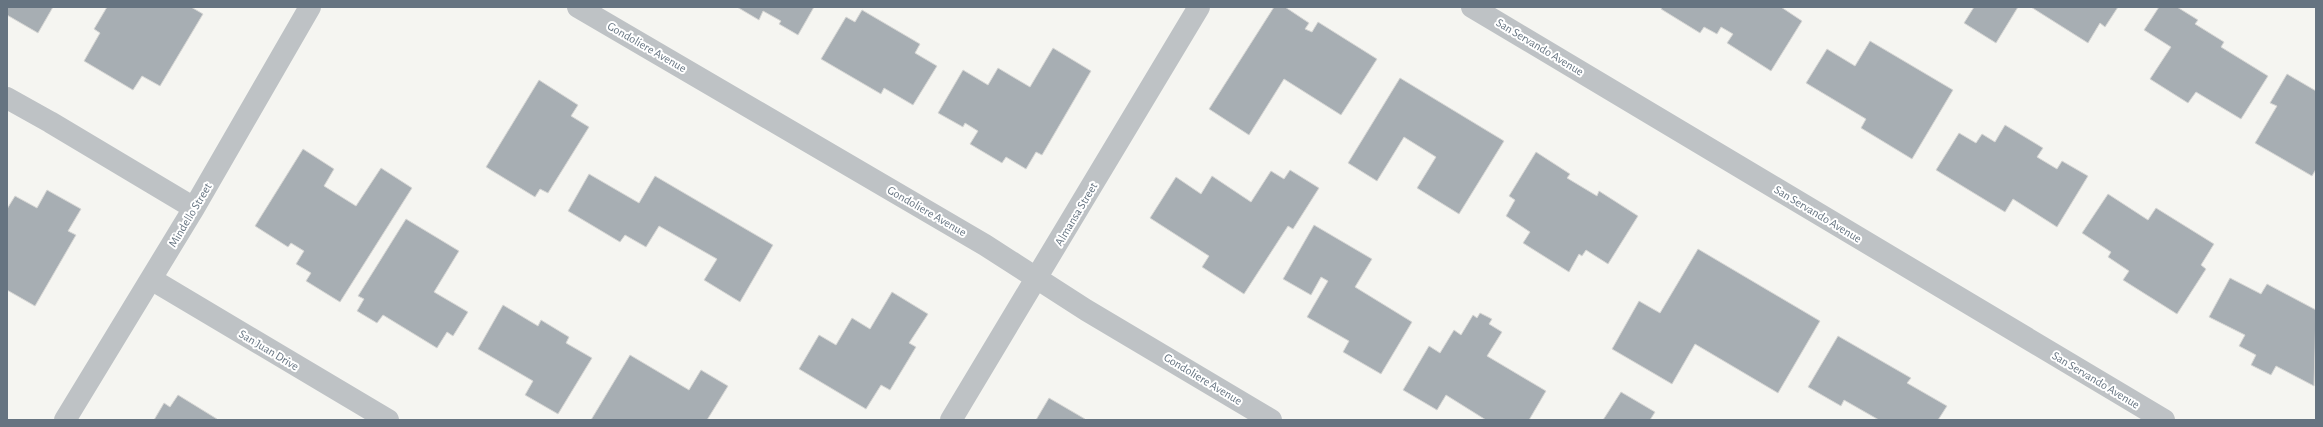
<svg xmlns="http://www.w3.org/2000/svg" width="2323" height="427" font-family="'Alegreya Sans',sans-serif">
	<rect width="100%" height="100%" fill="#f5f5f1"/>
	<path fill="#a7aeb3" stroke="#d6d6d4" d="M7 7H53L38 33 7 15Z
		M107 7H191L203 14 160 86 142 76 133 90 84 61 100 33 94 29Z
		M737 7H814L798 35 779 24 781 21 763 11 759 20Z
		M1274 7H1285L1309 23 1305 29 1312 32 1318 22 1377 59 1341 115 1284 79 1249 135 1209 109Z
		M1662 7H1781L1802 21 1771 71 1727 43 1733 34 1721 27 1717 34 1704 27 1700 33 1661 9Z
		M1974 7H2018L1996 43 1964 23Z
		M2031 7H2118L2105 27 2100 23 2088 43Z
		M2159 7H2177L2198 20 2195 24 2224 42 2221 47 2268 76 2241 119 2196 92 2188 103 2150 79 2171 47 2144 30Z
		M862 10 920 44 915 53 937 66 913 105 884 88 881 94 821 59 846 17 855 22Z
		M1870 41 1953 90 1912 159 1861 128 1866 119 1806 83 1827 49 1855 66Z
		M1053 48 1091 71 1042 155 1036 152 1026 169 1006 157 1002 163 970 144 978 131 965 123 963 127 938 113 963 70 988 85 998 68 1030 87Z
		M2287 74 2316 91V169L2312 176 2255 143 2277 106 2270 103Z
		M1400 78 1504 141 1459 214 1417 188 1436 157 1404 137 1377 181 1348 163Z
		M539 80 578 105 571 116 589 127 548 193 540 189 535 197 486 167Z
		M2005 125 2043 148 2037 157 2057 169 2062 161 2088 176 2057 227 2013 199 2005 212 1936 170 1959 133 1976 143 1982 134 1995 142Z
		M303 149 334 169 324 186 356 206 381 168 412 188 340 302 306 281 311 273 296 264 304 251 291 243 288 247 255 226Z
		M1536 152 1570 174 1567 178 1597 196 1599 191 1638 216 1608 264 1586 250 1582 256 1579 254 1569 272 1523 243 1530 232 1506 216 1515 200 1509 196Z
		M1290 170 1319 188 1293 229 1288 226 1244 294 1202 267 1209 256 1150 218 1176 177 1201 194 1212 176 1251 202 1271 171 1284 179Z
		M589 174 639 203 655 176 773 245 740 302 704 280 717 259 659 226 646 247 625 235 620 242 568 211Z
		M47 190 81 209 68 231 76 235 35 306 7 290V209L15 196 37 208Z
		M2108 194 2148 220 2156 208 2214 244 2201 265 2206 269 2177 314 2123 280 2129 271 2108 257 2111 252 2082 233Z
		M406 219 459 251 434 292 468 312 453 336 447 332 437 348 383 315 377 323 357 311 364 299 358 296Z
		M1314 225 1372 259 1355 287 1412 322 1381 374 1343 352 1349 341 1307 317 1328 281 1321 277 1311 295 1283 279Z
		M1698 249 1820 321 1778 393 1695 344 1672 384 1612 349 1639 301 1660 313Z
		M2230 278 2261 294 2267 284 2316 310 2314 386 2276 366 2271 375 2251 365 2256 355 2239 346 2245 335 2209 317Z
		M892 292 928 314 909 343 916 347 890 390 881 385 866 409 799 369 819 335 836 345 852 318 870 329Z
		M503 305 538 326 541 320 569 337 566 343 592 358 558 414 525 395 533 381 478 349Z
		M1480 313 1492 319 1489 324 1502 332 1487 356 1546 391 1529 420H1486L1446 395 1437 410 1403 390 1429 346 1440 353 1454 330 1461 335 1473 315 1477 318Z
		M1838 336 1911 378 1907 383 1947 406 1938 420H1879L1844 400 1841 406 1808 387Z
		M630 355 689 390 701 370 728 386 707 420H591Z
		M1621 392 1655 412 1650 420H1603Z
		M178 395 217 419 216 420H154L164 403 170 407Z
		M1049 398 1085 419 1084 420H1036Z"/>
	<g fill="none" stroke-linecap="round" stroke-linejoin="round">
		<path stroke="#bec2c5" stroke-width="22" d="M578 7 985 245 1086 310 1271 420
			M1472 7 2164 420
			M7 98 50 122 194 208
			M151 279 388 420
			M65 420 194 208 310 7
			M951 420 1199 7"/>
	</g>
	<g text-anchor="middle" stroke-width="4" stroke-linejoin="round" paint-order="stroke">
		<g font-size="12" fill="#667481" stroke="#fff">
			<text transform="translate(647 47) rotate(30)" y="4">Gondoliere Avenue</text>
			<text transform="translate(1540 47) rotate(31)" y="4">San Servando Avenue</text>
			<text transform="translate(927 211) rotate(30)" y="4">Gondoliere Avenue</text>
			<text transform="translate(1076 214) rotate(-59)" y="4">Almansa Street</text>
			<text transform="translate(1818 214) rotate(31)" y="4">San Servando Avenue</text>
			<text transform="translate(190 215) rotate(-59)" y="4">Mindello Street</text>
			<text transform="translate(269 350) rotate(31)" y="4">San Juan Drive</text>
			<text transform="translate(1203 379) rotate(31)" y="4">Gondoliere Avenue</text>
			<text transform="translate(2096 380) rotate(31)" y="4">San Servando Avenue</text>
		</g>
	</g>
	<rect width="2323" height="427" fill="none" stroke="#667481" stroke-width="16"/>
</svg>
